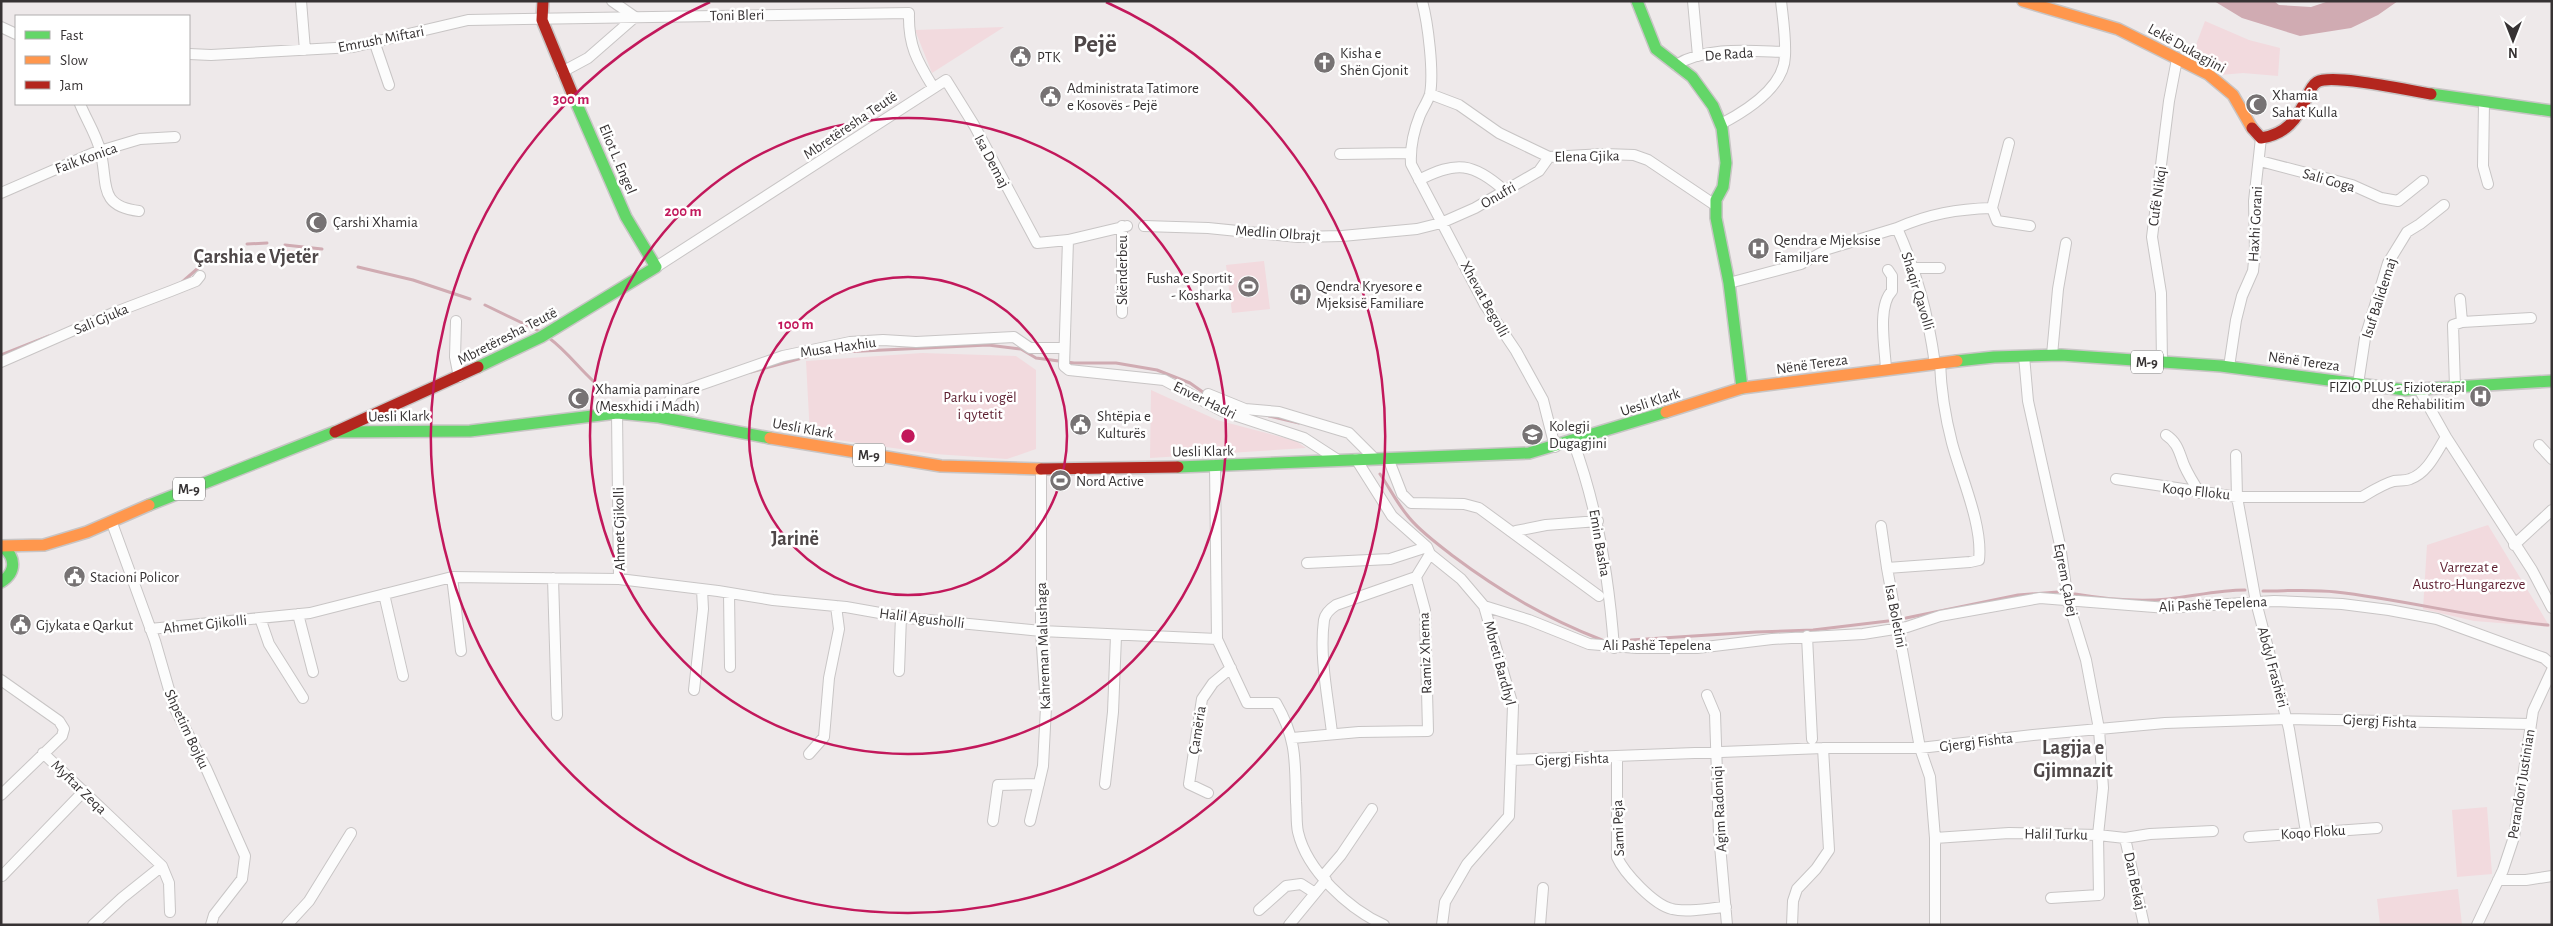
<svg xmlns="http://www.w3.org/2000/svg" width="2553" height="926" font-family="'Alegreya Sans',sans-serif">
	<rect width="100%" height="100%" fill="#eee9ea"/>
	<path fill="#f2dade" d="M2205 21 2249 40 2280 48 2278 76 2243 73 2220 75 2191 58Z
		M1004 27 932 73 915 30Z
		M280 249 321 253 282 264 277 261Z
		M1264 261 1270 309 1232 313 1226 265Z
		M922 353 1016 356 1036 370V449L1007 459 935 454 810 436 806 361Z
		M1151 390 1217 420 1296 441 1306 448 1150 458Z
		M2488 525 2550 627 2474 621 2423 609 2427 545Z
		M2487 807 2492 874 2457 877 2452 810Z
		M2458 889 2462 925H2380L2377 899Z"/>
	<path fill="#d0abb2" d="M2214 1H2274L2279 5 2311 7 2329 1H2398L2378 15 2351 28 2300 36 2242 18Z"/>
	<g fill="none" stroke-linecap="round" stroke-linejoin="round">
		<path stroke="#d0abb2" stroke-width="3" d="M247 244 267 243
			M285 245 322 249
			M358 267 413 280 470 299
			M181 283 213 255
			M485 305 541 332
			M549 338C571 354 586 379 609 394
			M821 353 988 345 1021 349 1036 358 1074 363H1116L1157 370 1190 383 1207 395
			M1 355 49 336
			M751 372 813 355
			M1269 416 1299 423
			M1380 474C1389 487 1397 503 1407 515 1419 531 1438 544 1453 556 1501 592 1546 618 1602 640
			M2263 591C2287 591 2312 589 2336 592 2407 600 2477 619 2548 625
			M2075 594C2105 599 2138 602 2168 599 2195 596 2219 590 2245 590
			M1906 618 2018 595 2058 592
			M1631 640 1756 632 1813 630 1888 621"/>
		<defs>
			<path id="street" d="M301 1 305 50
				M1422 1C1428 23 1434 72 1430 94 1428 101 1423 108 1420 115 1414 130 1410 147 1411 164L1485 305 1516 351 1543 400 1555 447
				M1693 1 1698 56
				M1 27 16 34
				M374 41 389 85
				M189 54 211 55 353 47 468 20 909 13C908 45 917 61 933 87
				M1676 65C1706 46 1751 51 1785 52
				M562 72 588 58 635 17 612 1
				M1430 94 1459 105 1499 133 1549 157 1604 154 1634 155 1648 160 1715 205
				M2484 103 2483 166 2488 184
				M80 104C86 119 96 134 100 150 109 181 96 206 139 211
				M1721 124C1746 111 1784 88 1785 56 1786 38 1783 19 1781 1
				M2009 143 1992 208 1997 221 2030 226
				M1340 154 1411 153
				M2260 161 2352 185 2381 198 2398 201 2423 181
				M1419 180C1456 161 1473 162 1505 191
				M1 193 93 153 140 139 175 137
				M1122 226V313
				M1144 226 1208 228 1298 237 1342 236 1417 229 1441 223 1475 208 1539 171 1549 157
				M1068 240 1064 366 1069 370 1164 380 1222 411 1304 438 1338 460
				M656 267 946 80 974 125 1037 243 1068 240 1127 226
				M1915 268H1940
				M1729 283 1801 264 1828 249 1897 228
				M456 321 455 357 459 377
				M2462 322 2531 318
				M2052 355 2058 289 2066 243
				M2024 356 2028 401 2060 545 2068 601 2086 660 2099 729 2103 788 2098 835 2099 895 2051 898
				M1 362 113 313 171 291 196 281 200 276
				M2162 363 2161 293 2152 237 2169 101 2177 59
				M1935 364C1928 314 1917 273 1897 228 1929 214 1957 209 1992 208
				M2229 367 2236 320 2242 296 2253 271 2255 252 2254 201 2261 138
				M1886 369C1885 348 1877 306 1892 291V276L1888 270
				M2358 384 2365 338 2388 263 2407 232 2420 224 2444 205
				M2455 387 2453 325 2462 322 2460 299
				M2419 389 2446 437 2532 570 2552 608
				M1208 394 1245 409 1279 412 1349 433 1375 459
				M617 413 619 579
				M659 417 674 394 783 356 850 342 883 340 916 342 1014 337 1030 348H1064
				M2166 435C2178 443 2179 452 2184 465 2188 474 2194 484 2200 493
				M1573 441C1598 509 1609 577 1614 648
				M2539 445 2552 459
				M2236 455 2237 497 2256 602 2289 729 2306 832
				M1388 458 1402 494 1411 503 1464 504 1479 508 1599 596
				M1356 459 1392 516 1427 547 1430 554 1461 579 1484 606 1513 706 1509 816 1467 864 1445 902 1442 925
				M1215 465 1217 639 1247 703H1276C1297 739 1295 762 1296 802 1297 812 1296 823 1298 832 1307 871 1349 909 1384 925
				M2116 479 2237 497H2362C2372 491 2383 484 2394 481 2400 480 2405 481 2410 479 2428 473 2437 451 2446 437
				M112 523 155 641 174 707 206 768 245 856 242 879 214 915 211 925
				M1881 526 1887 568
				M1516 531 1546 525 1598 521
				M2514 545 2552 510
				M1307 563 1390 559 1427 547
				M452 577 461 651
				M553 578 557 715
				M729 593 730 667
				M384 594 403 676
				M1484 606 1529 620 1589 644 1637 648H1697L1772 639 1863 634 1907 627 1940 616 2040 598 2167 608 2274 601 2342 604 2389 610 2437 619 2544 658 2552 665
				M298 614 313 672
				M260 618 269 644 303 698
				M150 629 310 613 452 577 619 579 718 591 773 600 846 607 908 618 1041 631 1217 639
				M1807 636 1812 739
				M899 671 901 616
				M1 680 59 721 64 729 62 736 1 795
				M694 690 703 609 702 589
				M1707 695 1715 714 1719 834 1727 925
				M1332 733C1328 697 1319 657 1324 620 1325 614 1330 609 1336 605L1416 577 1430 554
				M1292 738 1359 732 1428 731 1425 610 1416 577
				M43 753 162 866 169 883 170 912
				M809 754 824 737 829 678 839 629 836 606
				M1617 757V857C1624 873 1654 905 1672 909 1687 913 1709 908 1726 907
				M1511 760 1823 748H1920L2033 735 2165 723 2287 719 2530 724
				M1105 784 1113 712 1116 636
				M1208 793 1189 784 1202 699 1213 683 1231 668
				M993 821 998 785 1039 784
				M1030 821 1043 766 1046 707 1041 631V470
				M2249 837 2377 828
				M1935 838 2009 833 2098 835 2125 838 2150 834 2213 831
				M2125 838 2144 925
				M2 876 84 791
				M1323 876 1341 855 1372 809
				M2498 880H2526L2552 876
				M1259 910 1286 886 1301 884 1315 893
				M93 925 122 898 162 866
				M287 925 309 901 351 833
				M1289 925 1326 880
				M1540 925 1543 888
				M1792 925 1793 901 1797 889 1816 869 1829 850 1823 748
				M1935 925V838L1930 777 1920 748 1887 568 1970 562 1979 560C1983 525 1961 477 1952 443 1945 416 1941 391 1940 363
				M2477 925 2503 870 2514 837 2533 711 2552 670"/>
			<path id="fast" d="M1637 1 1656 49 1692 77 1713 106 1722 128 1726 163 1723 187 1716 200V218L1729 283 1742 388
				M2431 94 2552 111
				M1957 361 1994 357 2061 355 2221 366 2405 390 2552 381
				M478 367 541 337 656 267 626 217 572 93
				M1178 467 1529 453 1666 412
				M149 505 334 432 470 431 617 413 659 417 770 438
				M1 546C16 556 17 572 1 582"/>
			<path id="slow" d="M2023 1 2118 29 2208 74 2233 95 2252 128
				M1666 412 1742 388 1957 361
				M770 438 941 466 1041 469
				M1 546 44 545 87 532 149 505"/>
			<path id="jam" d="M543 1 542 20 572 93
				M2252 128 2261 138C2286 134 2297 120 2307 97 2309 92 2312 85 2317 82 2332 73 2411 91 2431 94
				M335 432 478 367
				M1041 469 1178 467"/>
		</defs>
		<use href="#street" stroke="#c8c5c5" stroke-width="12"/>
		<use href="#fast" stroke="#c8c5c5" stroke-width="14"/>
		<use href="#slow" stroke="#c8c5c5" stroke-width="14"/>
		<use href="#jam" stroke="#c8c5c5" stroke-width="14"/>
		<use href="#street" stroke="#fcfcfc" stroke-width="10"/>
		<use href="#fast" stroke="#63d668" stroke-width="11"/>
		<use href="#slow" stroke="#ff974d" stroke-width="11"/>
		<use href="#jam" stroke="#b3261e" stroke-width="11"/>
	</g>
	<g fill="none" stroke="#c2185b" stroke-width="2.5">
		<circle cx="908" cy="436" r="159"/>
		<circle cx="908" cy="436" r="318"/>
		<path d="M1106 2A477 477 0 1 1 710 2"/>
	</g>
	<defs>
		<symbol id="civic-disc" viewBox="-11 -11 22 22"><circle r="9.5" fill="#767273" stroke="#fff"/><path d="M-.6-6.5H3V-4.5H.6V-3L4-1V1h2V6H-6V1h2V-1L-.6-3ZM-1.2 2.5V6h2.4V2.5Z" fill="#fff"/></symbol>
		<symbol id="church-disc" viewBox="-11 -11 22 22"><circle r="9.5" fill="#767273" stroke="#fff"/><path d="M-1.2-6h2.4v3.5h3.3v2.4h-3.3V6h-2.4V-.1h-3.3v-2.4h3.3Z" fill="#fff"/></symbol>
		<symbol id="mosque-disc" viewBox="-11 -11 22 22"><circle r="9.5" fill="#767273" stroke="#fff"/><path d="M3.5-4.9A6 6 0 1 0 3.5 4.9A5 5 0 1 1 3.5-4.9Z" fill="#fff"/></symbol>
		<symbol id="hospital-disc" viewBox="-11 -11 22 22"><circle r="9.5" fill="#767273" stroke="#fff"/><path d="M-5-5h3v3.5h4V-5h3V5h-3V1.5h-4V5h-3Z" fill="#fff"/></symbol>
		<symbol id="stadium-disc" viewBox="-11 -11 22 22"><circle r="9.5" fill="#767273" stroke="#fff"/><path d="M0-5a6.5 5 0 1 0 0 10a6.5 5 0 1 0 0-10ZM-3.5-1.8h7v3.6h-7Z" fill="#fff"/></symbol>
		<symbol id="university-disc" viewBox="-11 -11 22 22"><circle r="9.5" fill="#767273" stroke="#fff"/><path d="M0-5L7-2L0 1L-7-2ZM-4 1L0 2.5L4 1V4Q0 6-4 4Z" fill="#fff"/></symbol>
	</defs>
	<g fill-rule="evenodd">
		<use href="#civic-disc" x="1008" y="44" width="25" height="25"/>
		<use href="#church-disc" x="1312" y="50" width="25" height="25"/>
		<use href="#civic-disc" x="1038" y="84" width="25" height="25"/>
		<use href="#mosque-disc" x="2244" y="92" width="25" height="25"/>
		<use href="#mosque-disc" x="304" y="210" width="25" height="25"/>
		<use href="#hospital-disc" x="1746" y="236" width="25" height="25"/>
		<use href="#stadium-disc" x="1236" y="274" width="25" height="25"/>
		<use href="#hospital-disc" x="1288" y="282" width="25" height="25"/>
		<use href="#hospital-disc" x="2468" y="384" width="25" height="25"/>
		<use href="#mosque-disc" x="566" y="386" width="25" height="25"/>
		<use href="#civic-disc" x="1068" y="412" width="25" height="25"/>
		<use href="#university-disc" x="1520" y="422" width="25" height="25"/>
		<use href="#stadium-disc" x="1048" y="468" width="25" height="25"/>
		<use href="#civic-disc" x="62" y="564" width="25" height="25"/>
		<use href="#civic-disc" x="8" y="612" width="25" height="25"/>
	</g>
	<g text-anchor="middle" stroke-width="5" stroke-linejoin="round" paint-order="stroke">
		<g fill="#fff" stroke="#727070" stroke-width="1">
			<rect x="2131" y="350.5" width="32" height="23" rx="4"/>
			<rect x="853" y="443.5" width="32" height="23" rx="4"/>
			<rect x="173" y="477.5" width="32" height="23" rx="4"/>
		</g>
		<g font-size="14" font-weight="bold" fill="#363233">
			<text x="2147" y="367">M-9</text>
			<text x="869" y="460">M-9</text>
			<text x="189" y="494">M-9</text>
		</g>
		<g font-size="15" fill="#363233" stroke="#fff">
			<text transform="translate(737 15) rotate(-1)" y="5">Toni Bleri</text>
			<text transform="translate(381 39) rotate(-11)" y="5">Emrush Miftari</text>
			<text transform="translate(2187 48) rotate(29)" y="5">Lekë Dukagjini</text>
			<text transform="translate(1729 54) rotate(-4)" y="5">De Rada</text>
			<text transform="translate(850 125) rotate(-34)" y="5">Mbretëresha Teutë</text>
			<text transform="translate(1587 156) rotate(-1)" y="5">Elena Gjika</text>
			<text transform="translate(86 158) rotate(-20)" y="5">Faik Konica</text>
			<text transform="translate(618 159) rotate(67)" y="5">Eliot L. Engel</text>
			<text transform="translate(992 161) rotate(62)" y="5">Isa Demaj</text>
			<text transform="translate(2329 180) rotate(16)" y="5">Sali Goga</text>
			<text transform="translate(1498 195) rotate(-30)" y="5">Onufri</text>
			<text transform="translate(2157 196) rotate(-82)" y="5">Cufë Nikqi</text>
			<text transform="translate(2255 224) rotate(-87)" y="5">Haxhi Gorani</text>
			<text transform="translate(1278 233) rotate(4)" y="5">Medlin Olbrajt</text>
			<text transform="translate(1122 270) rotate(-90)" y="5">Skënderbeu</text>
			<text transform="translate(1918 291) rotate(73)" y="5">Shaqir Qavolli</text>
			<text transform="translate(2379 298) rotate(-72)" y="5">Isuf Balidemaj</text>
			<text transform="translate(1485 299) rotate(61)" y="5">Xhevat Begolli</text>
			<text transform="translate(101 319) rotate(-23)" y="5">Sali Gjuka</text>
			<text transform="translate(507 336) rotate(-27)" y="5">Mbretëresha Teutë</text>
			<text transform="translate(838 347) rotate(-8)" y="5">Musa Haxhiu</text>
			<text transform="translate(2304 361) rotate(8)" y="5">Nënë Tereza</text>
			<text transform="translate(1812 364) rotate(-8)" y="5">Nënë Tereza</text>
			<text transform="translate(1205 400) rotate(26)" y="5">Enver Hadri</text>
			<text transform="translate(1650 402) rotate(-18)" y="5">Uesli Klark</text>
			<text transform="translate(399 416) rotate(-1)" y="5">Uesli Klark</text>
			<text transform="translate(803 428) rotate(10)" y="5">Uesli Klark</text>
			<text transform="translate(1203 451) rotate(-1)" y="5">Uesli Klark</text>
			<text transform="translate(2196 491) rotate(6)" y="5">Koqo Flloku</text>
			<text transform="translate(619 529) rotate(-91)" y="5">Ahmet Gjikolli</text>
			<text transform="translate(1600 543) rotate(80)" y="5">Emin Basha</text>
			<text transform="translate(2066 580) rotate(79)" y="5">Eqrem Çabej</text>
			<text transform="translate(2213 604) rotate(-3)" y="5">Ali Pashë Tepelena</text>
			<text transform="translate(1896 616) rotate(79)" y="5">Isa Boletini</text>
			<text transform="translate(922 618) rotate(7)" y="5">Halil Agusholli</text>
			<text transform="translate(205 624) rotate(-6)" y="5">Ahmet Gjikolli</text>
			<text x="1657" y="650">Ali Pashë Tepelena</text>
			<text transform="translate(1043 646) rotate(-92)" y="5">Kahreman Malushaga</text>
			<text transform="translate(1425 653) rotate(-92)" y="5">Ramiz Xhema</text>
			<text transform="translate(1500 663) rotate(75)" y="5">Mbreti Bardhyl</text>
			<text transform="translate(2273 667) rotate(75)" y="5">Abdyl Frashëri</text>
			<text transform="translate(2380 721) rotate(3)" y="5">Gjergj Fishta</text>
			<text transform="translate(187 729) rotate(65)" y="5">Shpetim Bojku</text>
			<text transform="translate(1197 730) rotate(-81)" y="5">Çamëria</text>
			<text transform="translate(1976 742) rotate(-7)" y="5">Gjergj Fishta</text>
			<text transform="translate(1572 759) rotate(-2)" y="5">Gjergj Fishta</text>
			<text transform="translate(2521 784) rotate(-81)" y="5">Perandori Justinian</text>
			<text transform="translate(79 787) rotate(44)" y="5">Myftar Zeqa</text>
			<text transform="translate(1719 809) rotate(-93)" y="5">Agim Radoniqi</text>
			<text transform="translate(1618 828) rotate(-92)" y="5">Sami Peja</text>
			<text transform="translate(2313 832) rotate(-4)" y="5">Koqo Floku</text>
			<text transform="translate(2056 834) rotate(1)" y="5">Halil Turku</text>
			<text transform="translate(2135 881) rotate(78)" y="5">Dan Bekaj</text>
		</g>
		<g font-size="15" fill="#363233" stroke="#fff" text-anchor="start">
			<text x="1340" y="58">Kisha e<tspan x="1340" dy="17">Shën Gjonit</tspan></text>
			<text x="1037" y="62">PTK</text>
			<text x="1067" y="93">Administrata Tatimore<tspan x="1067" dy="17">e Kosovës - Pejë</tspan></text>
			<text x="2272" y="100">Xhamia<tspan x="2272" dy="17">Sahat Kulla</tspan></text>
			<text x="333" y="227">Çarshi Xhamia</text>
			<text x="1774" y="245">Qendra e Mjeksise<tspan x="1774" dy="17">Familjare</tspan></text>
			<text x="1232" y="283" text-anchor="end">Fusha e Sportit<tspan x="1232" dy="17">- Kosharka</tspan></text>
			<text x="1316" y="291">Qendra Kryesore e<tspan x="1316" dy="17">Mjeksisë Familiare</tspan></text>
			<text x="2465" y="392" text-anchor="end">FIZIO PLUS - Fizioterapi<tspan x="2465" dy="17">dhe Rehabilitim</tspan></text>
			<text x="595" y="394">Xhamia paminare<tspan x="595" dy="17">(Mesxhidi i Madh)</tspan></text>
			<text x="1097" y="421">Shtëpia e<tspan x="1097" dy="17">Kulturës</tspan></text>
			<text x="1549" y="431">Kolegji<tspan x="1549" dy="17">Dugagjini</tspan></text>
			<text x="1076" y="486">Nord Active</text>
			<text x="90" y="582">Stacioni Policor</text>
			<text x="36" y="630">Gjykata e Qarkut</text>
		</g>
		<g font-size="15" fill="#5d1f30" stroke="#fff">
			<text x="980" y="402">Parku i vogël<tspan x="980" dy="17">i qytetit</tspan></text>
			<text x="2469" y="572">Varrezat e<tspan x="2469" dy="17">Austro-Hungarezve</tspan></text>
		</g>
		<g font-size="20" font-weight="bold" fill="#4e4748" stroke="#fff">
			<text x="256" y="263">Çarshia e Vjetër</text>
			<text x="795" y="545">Jarinë</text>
			<text x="2073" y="754">Lagjja e<tspan x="2073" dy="23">Gjimnazit</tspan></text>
		</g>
		<g font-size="25" font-weight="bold" fill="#4e4748" stroke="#fff">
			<text x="1095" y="52">Pejë</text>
		</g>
	</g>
	<circle cx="908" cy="436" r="8" fill="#c2185b" stroke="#fff" stroke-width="2.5"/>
	<g font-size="15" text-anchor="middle" font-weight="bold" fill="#c2185b" stroke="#fff" stroke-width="5" stroke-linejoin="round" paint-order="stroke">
		<text x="571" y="104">300 m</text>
		<text x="683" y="216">200 m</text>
		<text x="796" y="329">100 m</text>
	</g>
	<rect width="2553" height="926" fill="none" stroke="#363233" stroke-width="5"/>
	<rect x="15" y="15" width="175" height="90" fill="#ffffff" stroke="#afadad"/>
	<rect x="25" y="31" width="25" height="8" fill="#63d668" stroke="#afadad"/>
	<text x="60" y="40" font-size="15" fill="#363233">Fast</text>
	<rect x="25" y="56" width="25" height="8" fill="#ff974d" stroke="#afadad"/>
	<text x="60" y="65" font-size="15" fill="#363233">Slow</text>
	<rect x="25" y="81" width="25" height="8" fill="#b3261e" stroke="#afadad"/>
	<text x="60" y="90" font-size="15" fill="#363233">Jam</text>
	<g transform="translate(2513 40) rotate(180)" stroke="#ffffff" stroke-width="4" paint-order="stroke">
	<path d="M0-4L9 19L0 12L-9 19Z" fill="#363233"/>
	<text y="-8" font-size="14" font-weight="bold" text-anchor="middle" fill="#363233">N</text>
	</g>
</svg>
